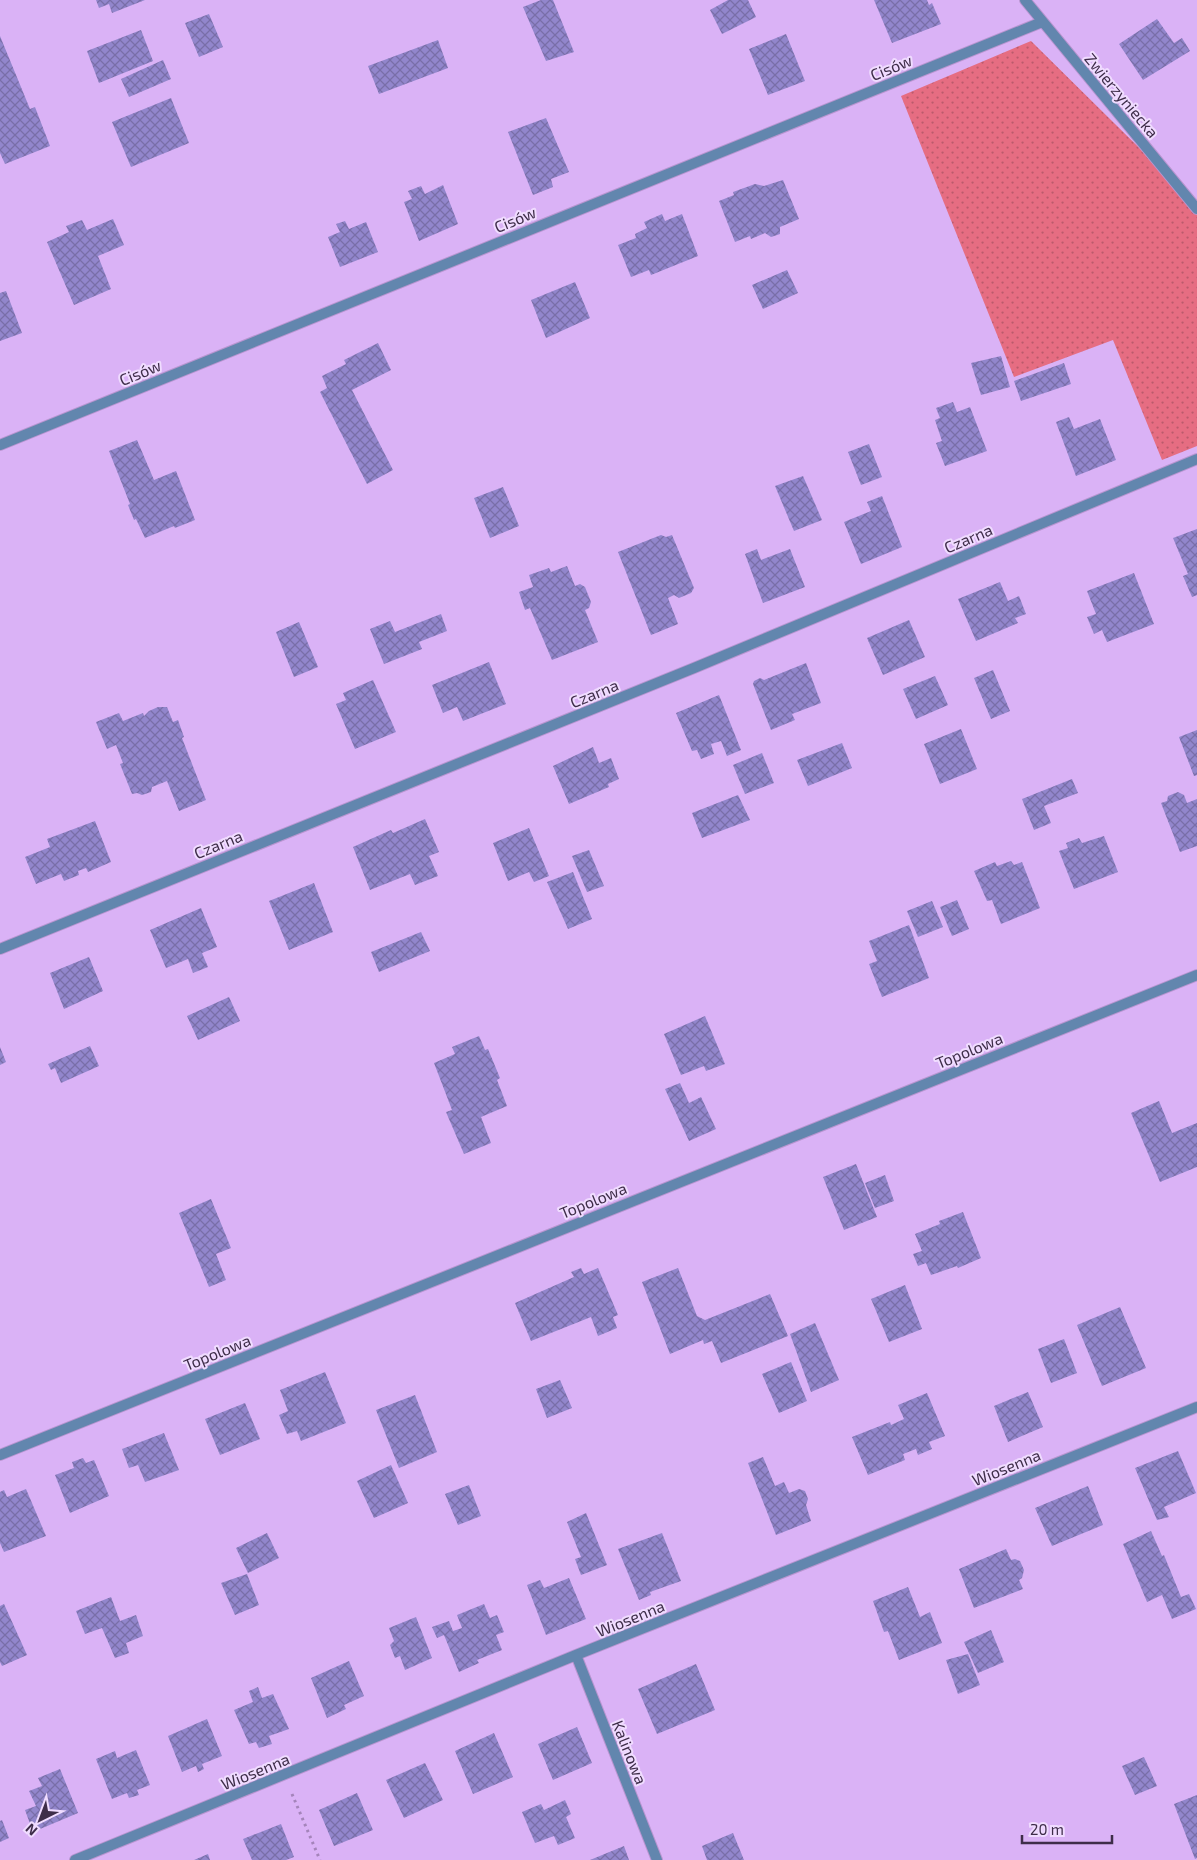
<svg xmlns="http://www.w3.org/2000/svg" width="1197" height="1860" viewBox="0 0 1197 1860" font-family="'Exo 2',sans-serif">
<defs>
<pattern id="grass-dots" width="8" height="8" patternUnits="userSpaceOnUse" patternTransform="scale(1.25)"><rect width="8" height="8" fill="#e66d82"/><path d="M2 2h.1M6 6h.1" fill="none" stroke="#bc5a6c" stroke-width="1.8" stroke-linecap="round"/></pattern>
<pattern id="building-cross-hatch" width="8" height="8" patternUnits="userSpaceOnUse" patternTransform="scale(1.25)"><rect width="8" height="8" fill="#9286cc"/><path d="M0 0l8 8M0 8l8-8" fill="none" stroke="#796ea8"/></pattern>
</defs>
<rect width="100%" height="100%" fill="#dab2f6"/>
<path fill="url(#grass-dots)" d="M1031 41 1197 205V446L1162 460 1113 340 1014 377 901 96Z"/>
<path fill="url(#building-cross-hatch)" d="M96 0H145L112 13 109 4 99 8Z
M541 0H553L574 52 546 61 523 7Z
M728 0H748L756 17 722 34 710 10Z
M874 0H927L929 5 932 3 941 24 892 43Z
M209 14 223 47 199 57 185 23Z
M1157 19 1174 43 1182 38 1190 51 1143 80 1119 44Z
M141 30 153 61 99 83 87 51Z
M786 34 805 81 768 95 749 49Z
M0 36 30 109 35 107 50 146 5 164 0 153Z
M438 40 448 68 379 94 368 66Z
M163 60 171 79 129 97 121 79Z
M171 98 189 143 131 167 112 122Z
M546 118 569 172 551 179 553 187 533 195 508 132Z
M783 180 799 219 780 227V234L771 237 765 233 751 239 750 236 735 242 719 201 734 195 733 192 755 184 764 186Z
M443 185 458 224 419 241 404 202 412 199 408 191 421 186 425 194Z
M662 214 665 221 682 214 698 256 651 275 649 270 631 277 618 245 636 238 635 234 647 228 644 222Z
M113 219 124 245 98 256 111 289 74 305 47 242 69 232 66 226 82 220 87 230Z
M345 221 349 229 366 222 378 252 340 267 328 237 340 232 336 224Z
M787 270 798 293 763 309 752 285Z
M575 282 590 318 546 338 531 300Z
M6 291 22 333 0 341V293Z
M378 343 391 370 352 390 393 470 367 484 320 392 327 388 322 376 346 364 344 360Z
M1001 356 1010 387 981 395 971 363Z
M1064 363 1071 384 1021 401 1014 381Z
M953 402 957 412 970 407 987 451 945 466 936 443 942 441 935 420 940 418 936 408Z
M1069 417 1074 429 1100 419 1116 460 1076 476 1056 422Z
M137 440 154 480 176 471 195 520 175 528 174 526 145 538 136 519 134 520 128 505 130 504 109 451Z
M869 444 882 477 861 485 848 452Z
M803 476 822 520 794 531 775 486Z
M503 487 519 526 490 538 474 498Z
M882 496 902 547 861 564 844 522 871 511 867 502Z
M1197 529V595L1192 597 1183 576 1188 574 1173 538Z
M661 535 666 537 672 535 694 588 691 593 679 598 674 595 668 598 678 624 651 635 618 552Z
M757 549 761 560 790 549 805 587 763 603 745 554Z
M567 566 575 586 580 584 585 587 591 602 589 608 585 610 598 642 552 660 530 608 525 610 519 592 533 587 529 575 549 568 551 572Z
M1134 573 1154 624 1107 642 1102 630 1094 634 1087 617 1096 614 1087 591Z
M1000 582 1008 601 1019 596 1026 614 1015 618 1018 623 976 641 958 599Z
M441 614 447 631 419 642 422 649 384 664 370 629 390 621 395 632Z
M909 620 925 657 883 675 867 638Z
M299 622 318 667 294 677 276 632Z
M489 662 506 704 463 721 457 707 443 713 432 685Z
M806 663 821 703 792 714 795 720 771 730 753 684 754 681 760 678 764 680Z
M993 670 1010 711 991 719 974 678Z
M935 676 948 705 916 719 903 689Z
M373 680 396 732 355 749 336 704 346 700 343 693Z
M719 695 741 750 727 756 721 741 711 744 714 754 701 759 697 750 692 751 676 713Z
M158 707H167L173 722 178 720 184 737 182 738 206 800 179 811 167 781 152 787 151 792 142 795 137 793 132 794 120 764 123 763 116 745 107 749 96 722 119 713 123 721 143 713 144 716 149 711Z
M961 729 977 769 940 784 924 744Z
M1197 730V775L1194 776 1179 737Z
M842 743 852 768 808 786 797 760Z
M593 747 599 763 611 758 619 779 608 784 609 787 569 804 553 766Z
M762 753 774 783 745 794 733 765Z
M1072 779 1078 793 1044 806 1051 823 1034 830 1022 799Z
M1178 792 1184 795 1187 803 1197 799V846L1180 852 1161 803 1167 801 1168 796Z
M738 795 750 820 702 838 692 813Z
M425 819 439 852 429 856 438 876 415 885 410 874 370 890 353 847 391 830 393 833Z
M95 821 111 862 88 872 86 868 78 871 79 875 64 881 61 874 36 884 25 857 50 847 47 839Z
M529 828 549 876 534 882 529 872 508 881 493 843Z
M1104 836 1118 872 1074 889 1059 851 1068 848 1066 843 1079 838 1082 843Z
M589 850 604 886 587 892 572 856Z
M1011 861 1014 865 1022 862 1040 908 1001 924 992 900 987 901 974 871 995 862 997 866Z
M573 872 592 919 568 929 547 882Z
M314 883 333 932 289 950 269 901Z
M957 900 969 929 952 936 940 907Z
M932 901 943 927 918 937 907 911Z
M201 908 217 947 202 953 208 967 193 973 188 959 166 968 150 930Z
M909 925 929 978 882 997 869 964 877 961 869 941Z
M421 932 430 951 379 972 371 952Z
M89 957 103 991 64 1009 50 973Z
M229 997 240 1021 198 1040 187 1016Z
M705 1016 725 1064 706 1071 704 1066 681 1075 664 1034Z
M479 1036 485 1050 488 1049 500 1078 497 1080 507 1106 481 1117 491 1143 464 1154 446 1112 452 1110 434 1063 455 1054 452 1047Z
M90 1046 99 1066 61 1083 55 1068 51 1070 48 1064Z
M0 1047 6 1062 0 1065Z
M680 1083 689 1103 701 1097 716 1129 689 1141 665 1089Z
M1159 1101 1172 1133 1197 1123V1167L1160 1182 1131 1113Z
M856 1164 877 1217 844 1230 823 1177Z
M885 1175 894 1201 875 1208 865 1183Z
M211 1199 231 1248 216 1254 226 1280 209 1287 179 1213Z
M963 1212 981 1258 958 1268 957 1266 931 1275 926 1263 918 1266 913 1254 922 1251 915 1234 940 1224 939 1221Z
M581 1268 584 1274 598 1268 618 1315 613 1317 617 1328 598 1336 591 1317 531 1341 515 1303 574 1277 571 1272Z
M678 1268 697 1316 705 1320 770 1294 788 1336 721 1363 712 1341 704 1344 703 1340 670 1354 642 1282Z
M905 1285 922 1329 889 1342 871 1299Z
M1120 1307 1146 1368 1102 1386 1077 1325Z
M815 1323 839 1380 811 1392 790 1334Z
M1064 1339 1077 1373 1051 1383 1038 1349Z
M791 1362 807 1401 779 1413 762 1374Z
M325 1372 346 1423 301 1441 297 1431 287 1434 279 1415 288 1411 280 1390Z
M560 1380 572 1408 547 1418 536 1389Z
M1028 1392 1043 1427 1008 1442 994 1406Z
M927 1393 945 1436 929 1442 932 1449 918 1455 916 1449 903 1454 905 1460 868 1475 852 1437 890 1422 891 1425 904 1419 898 1405Z
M415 1395 437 1452 399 1468 376 1410Z
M245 1403 260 1439 220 1455 205 1419Z
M164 1433 179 1470 145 1482 138 1465 129 1468 122 1449Z
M1178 1451 1196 1493 1164 1507 1169 1517 1157 1520 1135 1468Z
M763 1457 775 1486 784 1482 789 1493 799 1489 805 1491 808 1499 806 1505 811 1521 776 1535 748 1463Z
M83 1458 86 1463 94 1460 109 1496 70 1513 55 1475 74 1468 72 1462Z
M391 1465 408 1503 374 1518 357 1481Z
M469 1485 481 1516 458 1525 445 1494Z
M1088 1486 1103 1525 1052 1546 1035 1508Z
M26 1489 46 1536 4 1552 0 1543V1492L4 1490 7 1497Z
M586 1513 607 1565 581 1575 575 1559 581 1557 567 1522Z
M1151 1531 1162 1556 1164 1555 1181 1597 1189 1594 1196 1609 1172 1619 1162 1595 1147 1602 1123 1544Z
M267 1533 279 1558 248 1573 236 1548Z
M662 1533 681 1581 650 1592 651 1595 639 1600 618 1549Z
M1006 1549 1011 1560 1015 1559 1020 1561 1024 1570 1022 1578 1019 1580 1023 1589 974 1608 959 1569Z
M247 1574 259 1605 235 1615 221 1583Z
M569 1578 586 1619 546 1635 527 1585 540 1580 544 1588Z
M908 1587 920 1617 930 1612 942 1643 899 1660 888 1631 884 1632 873 1601Z
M111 1597 120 1621 136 1615 143 1636 126 1643 129 1653 115 1658 102 1628 85 1634 76 1611Z
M4 1604 27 1655 2 1666 0 1662V1606Z
M484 1604 490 1618 497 1615 504 1632 496 1635 502 1650 477 1660 479 1663 459 1672 444 1635 437 1638 432 1627 449 1621 453 1631 462 1628 457 1615Z
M416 1617 432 1658 405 1670 400 1656 395 1658 390 1645 394 1641 389 1628Z
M991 1630 1004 1662 978 1673 964 1642Z
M968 1654 980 1685 958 1694 946 1660Z
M349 1661 364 1696 344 1705 346 1709 327 1718 311 1678Z
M696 1664 715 1710 657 1734 638 1689Z
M258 1687 262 1698 273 1694 289 1729 269 1736 272 1744 259 1748 256 1742 249 1744 234 1710 253 1702 249 1691Z
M207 1719 222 1756 202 1764 204 1769 198 1772 196 1766 182 1772 168 1736Z
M577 1727 592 1763 553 1780 538 1744Z
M494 1733 513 1777 473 1794 455 1751Z
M136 1750 150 1785 137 1790 139 1795 129 1798 127 1793 112 1799 96 1759 115 1751 117 1758Z
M1144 1757 1157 1786 1135 1795 1122 1766Z
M425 1763 443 1800 404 1818 386 1780Z
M60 1769 78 1813 33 1832 25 1810 36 1806 29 1791 42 1786 38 1778Z
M357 1793 373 1830 334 1846 319 1810Z
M1197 1795V1858L1195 1859 1174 1804Z
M565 1800 571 1814 566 1817 575 1838 558 1845 554 1836 535 1843 522 1812 541 1804 544 1810Z
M2 1820 9 1838 0 1842V1821Z
M281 1824 294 1857 286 1860H252L243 1839Z
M733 1833 744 1860H707L702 1846Z
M624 1846 629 1860H590Z
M208 1854 210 1860H194Z"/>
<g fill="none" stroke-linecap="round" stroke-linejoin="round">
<defs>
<path id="street" d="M1025 0 1197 209
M0 445 1042 22
M0 949 694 668 1197 459
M0 1455 1197 975
M576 1655 657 1860
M75 1860 576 1655 1197 1407"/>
</defs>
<use href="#street" stroke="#b895d0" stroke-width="12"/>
<path stroke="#a484ba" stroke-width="3" stroke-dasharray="2.5 4" stroke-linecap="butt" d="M292 1794 320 1860"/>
<use href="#street" stroke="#6286ae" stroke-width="10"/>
</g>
<g text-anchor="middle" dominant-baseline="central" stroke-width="4" stroke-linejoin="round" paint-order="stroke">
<g font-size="16" fill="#3e2d49" stroke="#f0dcff">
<text transform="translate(891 67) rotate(-22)">Cisów</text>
<text transform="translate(1122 95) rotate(50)">Zwierzyniecka</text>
<text transform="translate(515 219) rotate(-22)">Cisów</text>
<text transform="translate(140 372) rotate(-22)">Cisów</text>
<text transform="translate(968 538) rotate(-23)">Czarna</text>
<text transform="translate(594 693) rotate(-22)">Czarna</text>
<text transform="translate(218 844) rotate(-22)">Czarna</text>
<text transform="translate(969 1050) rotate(-22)">Topolowa</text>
<text transform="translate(593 1200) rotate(-22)">Topolowa</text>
<text transform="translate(217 1352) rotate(-22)">Topolowa</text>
<text transform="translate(1006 1467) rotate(-22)">Wiosenna</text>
<text transform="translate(630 1618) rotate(-22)">Wiosenna</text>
<text transform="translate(630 1752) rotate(68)">Kalinowa</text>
<text transform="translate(255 1771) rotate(-22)">Wiosenna</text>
</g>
</g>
<g transform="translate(40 1820) rotate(222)" stroke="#f0dcff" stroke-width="4" paint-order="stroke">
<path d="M0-4L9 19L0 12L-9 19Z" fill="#3e2d49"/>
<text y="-8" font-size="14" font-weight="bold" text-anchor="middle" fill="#3e2d49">N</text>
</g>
<path d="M1022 1835v8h90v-8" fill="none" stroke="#3e2d49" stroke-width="2.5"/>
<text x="1030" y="1835" font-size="15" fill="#3e2d49" stroke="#f0dcff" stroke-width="4" paint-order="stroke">20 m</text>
</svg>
